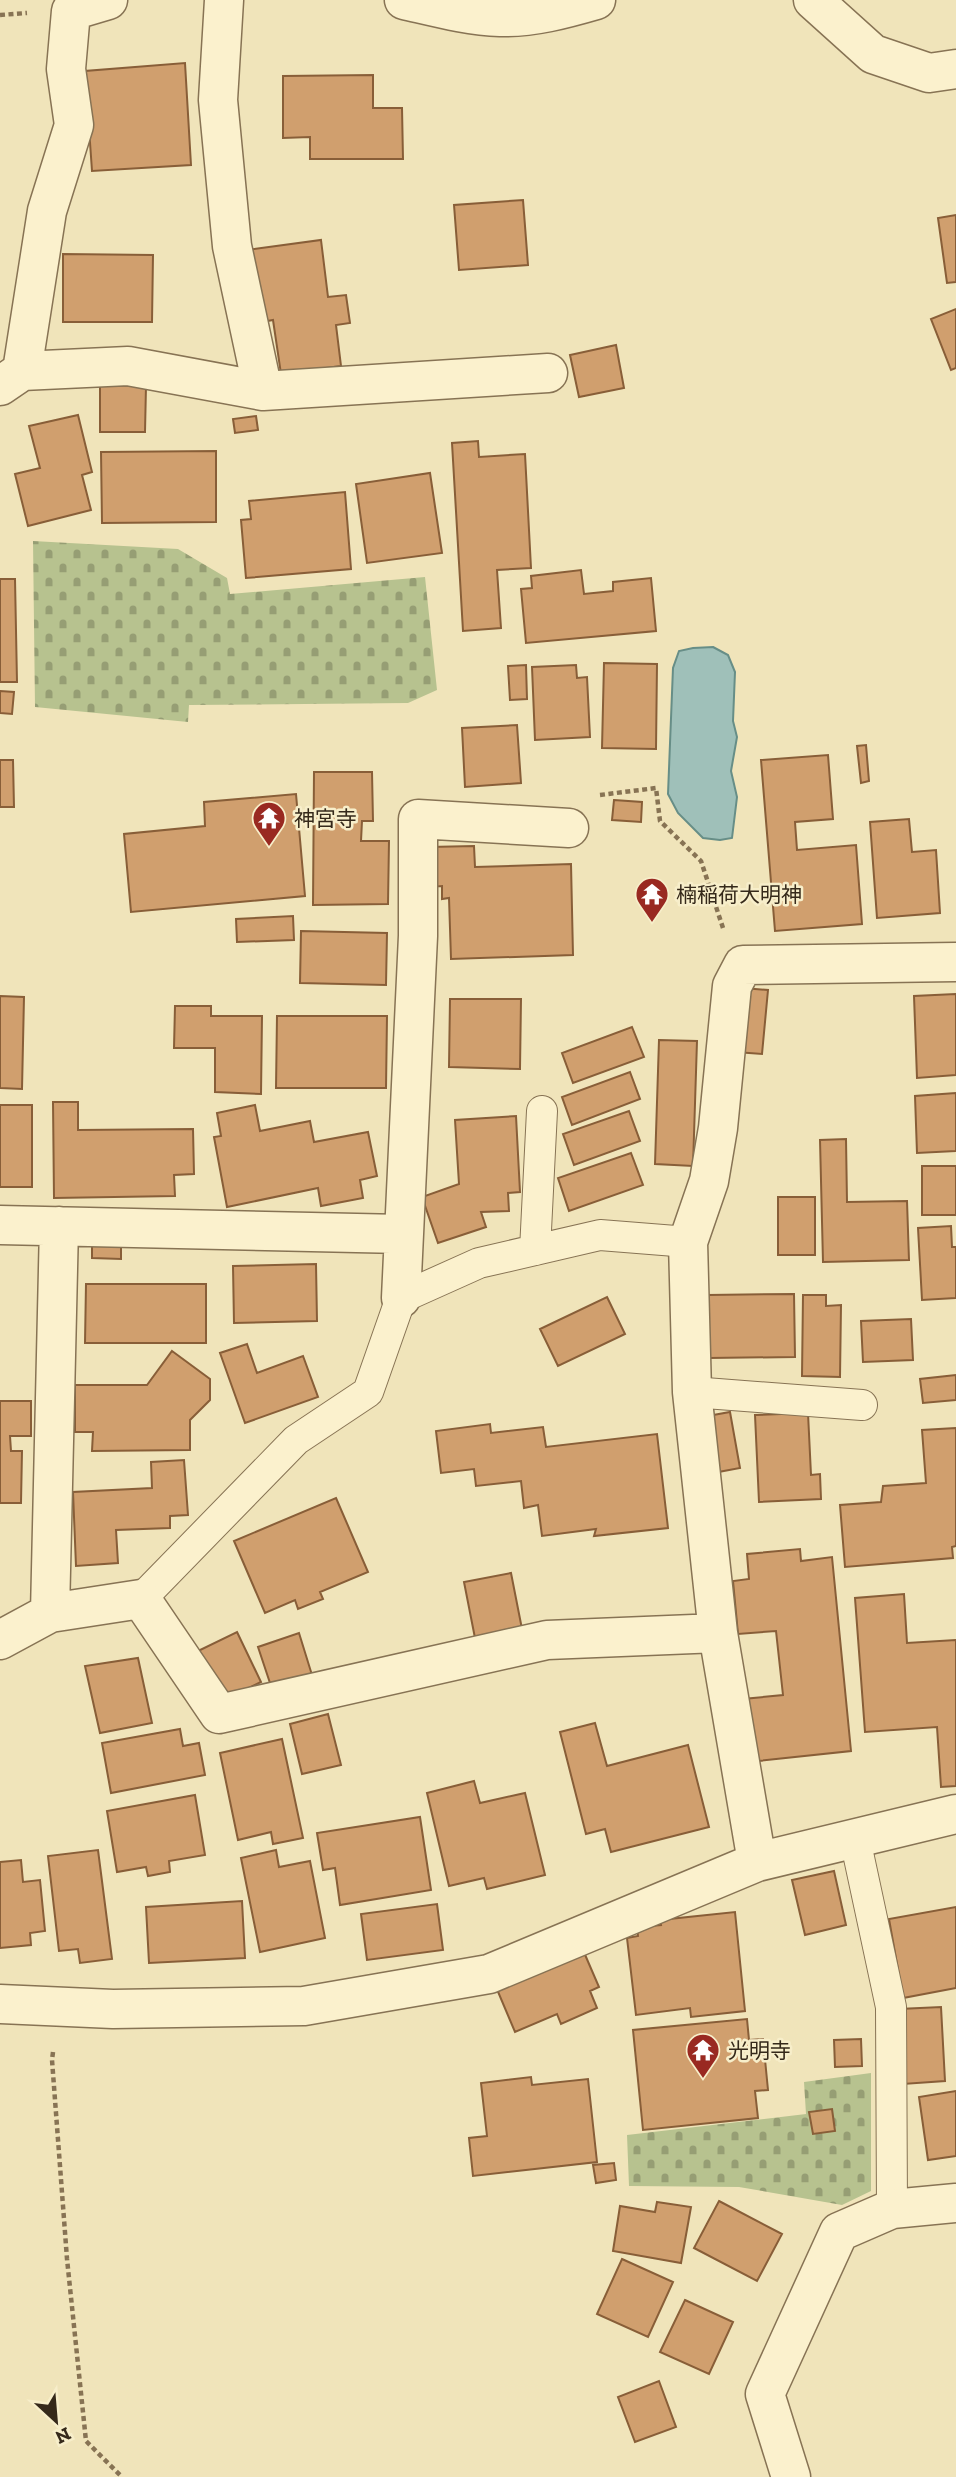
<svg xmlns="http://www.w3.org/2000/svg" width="956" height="2477" viewBox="0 0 956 2477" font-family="'Zilla Slab','Noto Sans JP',serif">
<defs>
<pattern id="cemetery-stones" width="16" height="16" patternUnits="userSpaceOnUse" patternTransform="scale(1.75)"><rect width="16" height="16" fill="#b7c28f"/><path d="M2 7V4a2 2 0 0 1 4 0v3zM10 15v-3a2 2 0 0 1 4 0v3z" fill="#969e74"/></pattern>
</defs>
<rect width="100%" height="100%" fill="#f0e4ba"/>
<path fill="url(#cemetery-stones)" d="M33 541 178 549 227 578 230 594 425 577 437 690 408 703 189 705 188 722 35 707Z
M871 2073V2191L842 2205 739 2187 629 2186 627 2135 806 2114 804 2082Z"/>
<path fill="#9fc0b9" stroke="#678e87" stroke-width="2" d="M713 647 728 655 735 672 733 721 737 737 731 771 737 797 732 838 720 840 703 838 678 813 668 794 673 668 679 651 693 648Z"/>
<path fill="#d09f6e" stroke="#885e38" stroke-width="2" d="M185 63 191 165 92 171 85 71Z
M373 75V108H402L403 159H310V137L283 138V76Z
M523 200 528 265 459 270 454 205Z
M956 215V282L947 283 938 218Z
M321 240 328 297 346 295 350 323 336 325 341 366 281 374 273 320 257 323 247 250Z
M63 254 153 255 152 322H63Z
M956 309V368L951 370 931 319Z
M616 345 624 388 579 397 570 355Z
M100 385 146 386 145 432H100Z
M78 415 92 472 82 475 91 510 28 526 15 474 40 468 29 426Z
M256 416 258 430 235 433 233 419Z
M478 441 479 457 525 454 531 568 497 570 501 628 463 631 452 443Z
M216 451V522L102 523 101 452Z
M430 473 442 553 367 563 356 484Z
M345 492 351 569 246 578 241 520 251 519 249 501Z
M581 570 584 594 613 591V582L651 578 656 631 526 643 521 589 532 588 531 576Z
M0 579H15L17 682H0Z
M604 663 657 664 656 749 602 748Z
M526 665 527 699 510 700 508 666Z
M576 665 577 678 587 677 590 737 535 740 532 667Z
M0 691 14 692 12 714 0 713Z
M517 725 521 783 465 787 462 728Z
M866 745 869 781 861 783 857 746Z
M828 755 833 819 795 822 797 850 856 845 862 924 775 931 761 760Z
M0 760H13L14 807H0Z
M314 772H372L373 821H362L361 841H389L388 904 313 905Z
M296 794 305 896 131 912 124 834 205 826 204 802Z
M614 800 642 802 641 822 612 820Z
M909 819 912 852 936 850 940 913 877 918 870 822Z
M474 846 475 867 571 864 573 955 451 959 449 898 442 899V886L430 887 429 847Z
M293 916 294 940 237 942 236 919Z
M301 931 387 933 386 985 300 983Z
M743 988 768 990 762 1054 736 1052Z
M956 994V1075L917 1078 914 996Z
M0 996 24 997 22 1089 0 1088Z
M450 999H521L520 1069 449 1067Z
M175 1006H211V1016H262L261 1094 215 1092V1048H174Z
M277 1016H387L386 1088H276Z
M632 1027 644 1057 573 1083 562 1053Z
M659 1040 697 1041 693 1166 655 1164Z
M630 1072 640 1099 572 1125 562 1097Z
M956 1093V1151L917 1153 915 1096Z
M53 1102H78V1130L193 1129 194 1174 174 1175 175 1196 54 1198Z
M0 1105H32V1187H0Z
M255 1105 260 1131 310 1121 314 1142 368 1132 377 1176 360 1180 363 1198 321 1206 318 1188 227 1207 214 1137 221 1136 217 1113Z
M629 1111 640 1141 574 1165 563 1134Z
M516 1116 520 1192 508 1193 509 1211 481 1212 486 1227 438 1243 422 1197 459 1184 455 1120Z
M846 1139 847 1202 907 1201 909 1260 823 1262 820 1140Z
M631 1153 643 1185 569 1211 558 1178Z
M922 1166H956V1215H922Z
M778 1197H815V1255H778Z
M951 1226 952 1247H956V1298L922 1300 918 1228Z
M92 1244 121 1245V1259L92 1258Z
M316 1264 317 1321 234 1323 233 1266Z
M86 1284H206V1343H85Z
M794 1294 795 1357 709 1358 708 1295Z
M803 1295H826V1306L841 1305 840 1377 802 1376Z
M607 1297 625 1334 558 1366 540 1329Z
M911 1319 913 1360 863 1362 861 1321Z
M247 1344 257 1373 303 1356 318 1397 245 1423 220 1353Z
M172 1351 210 1379V1400L190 1420V1450L92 1451 93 1432H75V1385H147Z
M956 1375V1400L923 1403 920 1379Z
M0 1401H31V1436H10L11 1451H22L21 1503H0Z
M730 1412 740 1468 713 1473 702 1417Z
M808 1413 811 1475 820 1474 821 1499 759 1502 755 1415Z
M490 1424 491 1433 543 1427 546 1447 657 1434 668 1528 594 1536 596 1529 542 1536 538 1505 524 1508 521 1481 476 1486 474 1469 441 1473 436 1431Z
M956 1428V1546L952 1547 953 1558 845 1567 840 1505 881 1502 883 1486 926 1483 922 1430Z
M184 1460 188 1515 170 1516V1528L116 1530 118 1563 76 1566 73 1492 152 1488 151 1462Z
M336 1498 368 1572 320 1592 323 1599 298 1609 295 1600 265 1613 234 1541Z
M800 1549 801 1561 832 1557 851 1751 749 1762 743 1699 783 1695 776 1631 738 1634 733 1581 749 1579 747 1554Z
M511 1573 522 1629 475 1638 464 1582Z
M904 1594 907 1643 956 1640V1786L941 1787 937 1727 865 1732 855 1598Z
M237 1632 261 1682 222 1701 198 1651Z
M299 1633 312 1675 272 1689 258 1647Z
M138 1658 152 1723 100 1733 85 1666Z
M328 1714 341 1765 302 1774 290 1724Z
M595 1723 607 1766 688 1745 709 1827 611 1852 605 1829 586 1834 560 1732Z
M180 1729 183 1746 199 1743 205 1775 111 1793 102 1743Z
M282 1739 303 1838 273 1844 271 1832 238 1840 220 1753Z
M474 1781 480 1803 525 1793 545 1875 487 1889 484 1878 449 1886 427 1793Z
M195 1795 205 1855 169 1861 170 1872 148 1876 146 1867 117 1872 107 1811Z
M420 1817 431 1890 340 1905 335 1868 323 1870 317 1833Z
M98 1850 112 1959 80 1963 78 1949 59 1951 48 1856Z
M276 1850 279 1867 310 1861 325 1938 260 1952 241 1858Z
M21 1860 23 1882 40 1880 45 1931 30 1933 31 1945 0 1948V1862Z
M834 1871 846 1925 805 1935 792 1880Z
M242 1901 245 1958 149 1963 146 1907Z
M437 1904 443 1950 367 1960 361 1914Z
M956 1907V1988L903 1998 889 1919Z
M735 1912 745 2011 691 2017 690 2008 636 2015 627 1938 638 1936 637 1927 661 1925 660 1920Z
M583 1950 599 1987 590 1991 597 2008 561 2024 557 2014 515 2032 496 1987Z
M941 2007 945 2081 903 2084 899 2009Z
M747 2019 749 2040 763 2039 768 2090 755 2091 758 2118 643 2130 633 2030Z
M861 2039 862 2066 835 2067 834 2040Z
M531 2077 532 2085 588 2079 597 2162 473 2176 469 2138 487 2136 481 2083Z
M956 2091V2156L928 2160 919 2097Z
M832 2109 835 2131 813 2134 809 2112Z
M614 2163 616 2180 596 2183 593 2165Z
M719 2201 782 2234 757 2281 694 2248Z
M657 2202 691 2207 681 2263 613 2251 620 2206 655 2212Z
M622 2259 673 2282 648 2337 597 2314Z
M685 2300 733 2322 709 2374 660 2352Z
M659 2381 676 2427 635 2442 618 2397Z"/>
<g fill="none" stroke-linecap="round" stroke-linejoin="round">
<defs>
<path id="service" d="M535 1250 542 1111
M692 1392 862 1405
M141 1599 296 1440 368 1392 401 1298 479 1263 600 1235 688 1242
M855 1839 891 2007 892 2209"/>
<path id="minor" d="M224 0 218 100 232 246 263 391
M404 0C435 7 468 16 500 17 532 18 565 9 596 0
M813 0 873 54 929 73 956 69
M22 371 47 211 74 125 66 69 71 11 108 0
M0 386 22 371 128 366 263 391 548 373
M0 1225 402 1234
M401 1298 418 936V819L569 828
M50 1613 59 1226
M0 1640 50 1613 141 1599 219 1714 547 1640 718 1633
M757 1862 718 1633 692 1392 688 1242 709 1181 718 1128 732 986 743 965 956 962
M0 2004 113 2009 304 2006 489 1974 757 1862 956 1814
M791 2477 765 2394 839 2232 892 2209 956 2203"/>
</defs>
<use href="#service" stroke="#877354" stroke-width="32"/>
<use href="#minor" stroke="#877354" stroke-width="41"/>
<path stroke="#877354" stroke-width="4.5" stroke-dasharray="5 3.5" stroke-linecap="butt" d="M0 15 27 13
M600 795 656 788 660 821 701 861 723 928
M53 2052 52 2060 67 2259 86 2441 122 2477"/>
<use href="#service" stroke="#fbf1cd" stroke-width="30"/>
<use href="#minor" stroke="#fbf1cd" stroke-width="38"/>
</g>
<defs>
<symbol id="temple-pin" viewBox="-11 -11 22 30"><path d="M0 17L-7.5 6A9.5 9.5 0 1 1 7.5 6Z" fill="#992921" stroke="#f7eeca"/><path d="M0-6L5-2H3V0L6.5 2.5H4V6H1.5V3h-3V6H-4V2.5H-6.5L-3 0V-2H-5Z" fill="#fff"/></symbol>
</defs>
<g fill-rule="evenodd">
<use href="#temple-pin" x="250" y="799" width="38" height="52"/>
<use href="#temple-pin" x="633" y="875" width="38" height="52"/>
<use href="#temple-pin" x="684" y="2031" width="38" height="52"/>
</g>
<g text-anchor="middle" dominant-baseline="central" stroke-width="5" stroke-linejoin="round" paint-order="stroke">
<g font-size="21" fill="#35291a" stroke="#f7eeca" text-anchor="start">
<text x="294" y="818">神宮寺</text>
<text x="676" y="894">楠稲荷大明神</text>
<text x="728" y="2050">光明寺</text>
</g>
</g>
<g transform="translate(56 2421) rotate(154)" stroke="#f7eeca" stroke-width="5" paint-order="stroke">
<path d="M0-5L12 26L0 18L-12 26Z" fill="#35291a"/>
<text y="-10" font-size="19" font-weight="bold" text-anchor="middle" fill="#35291a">N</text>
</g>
</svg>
